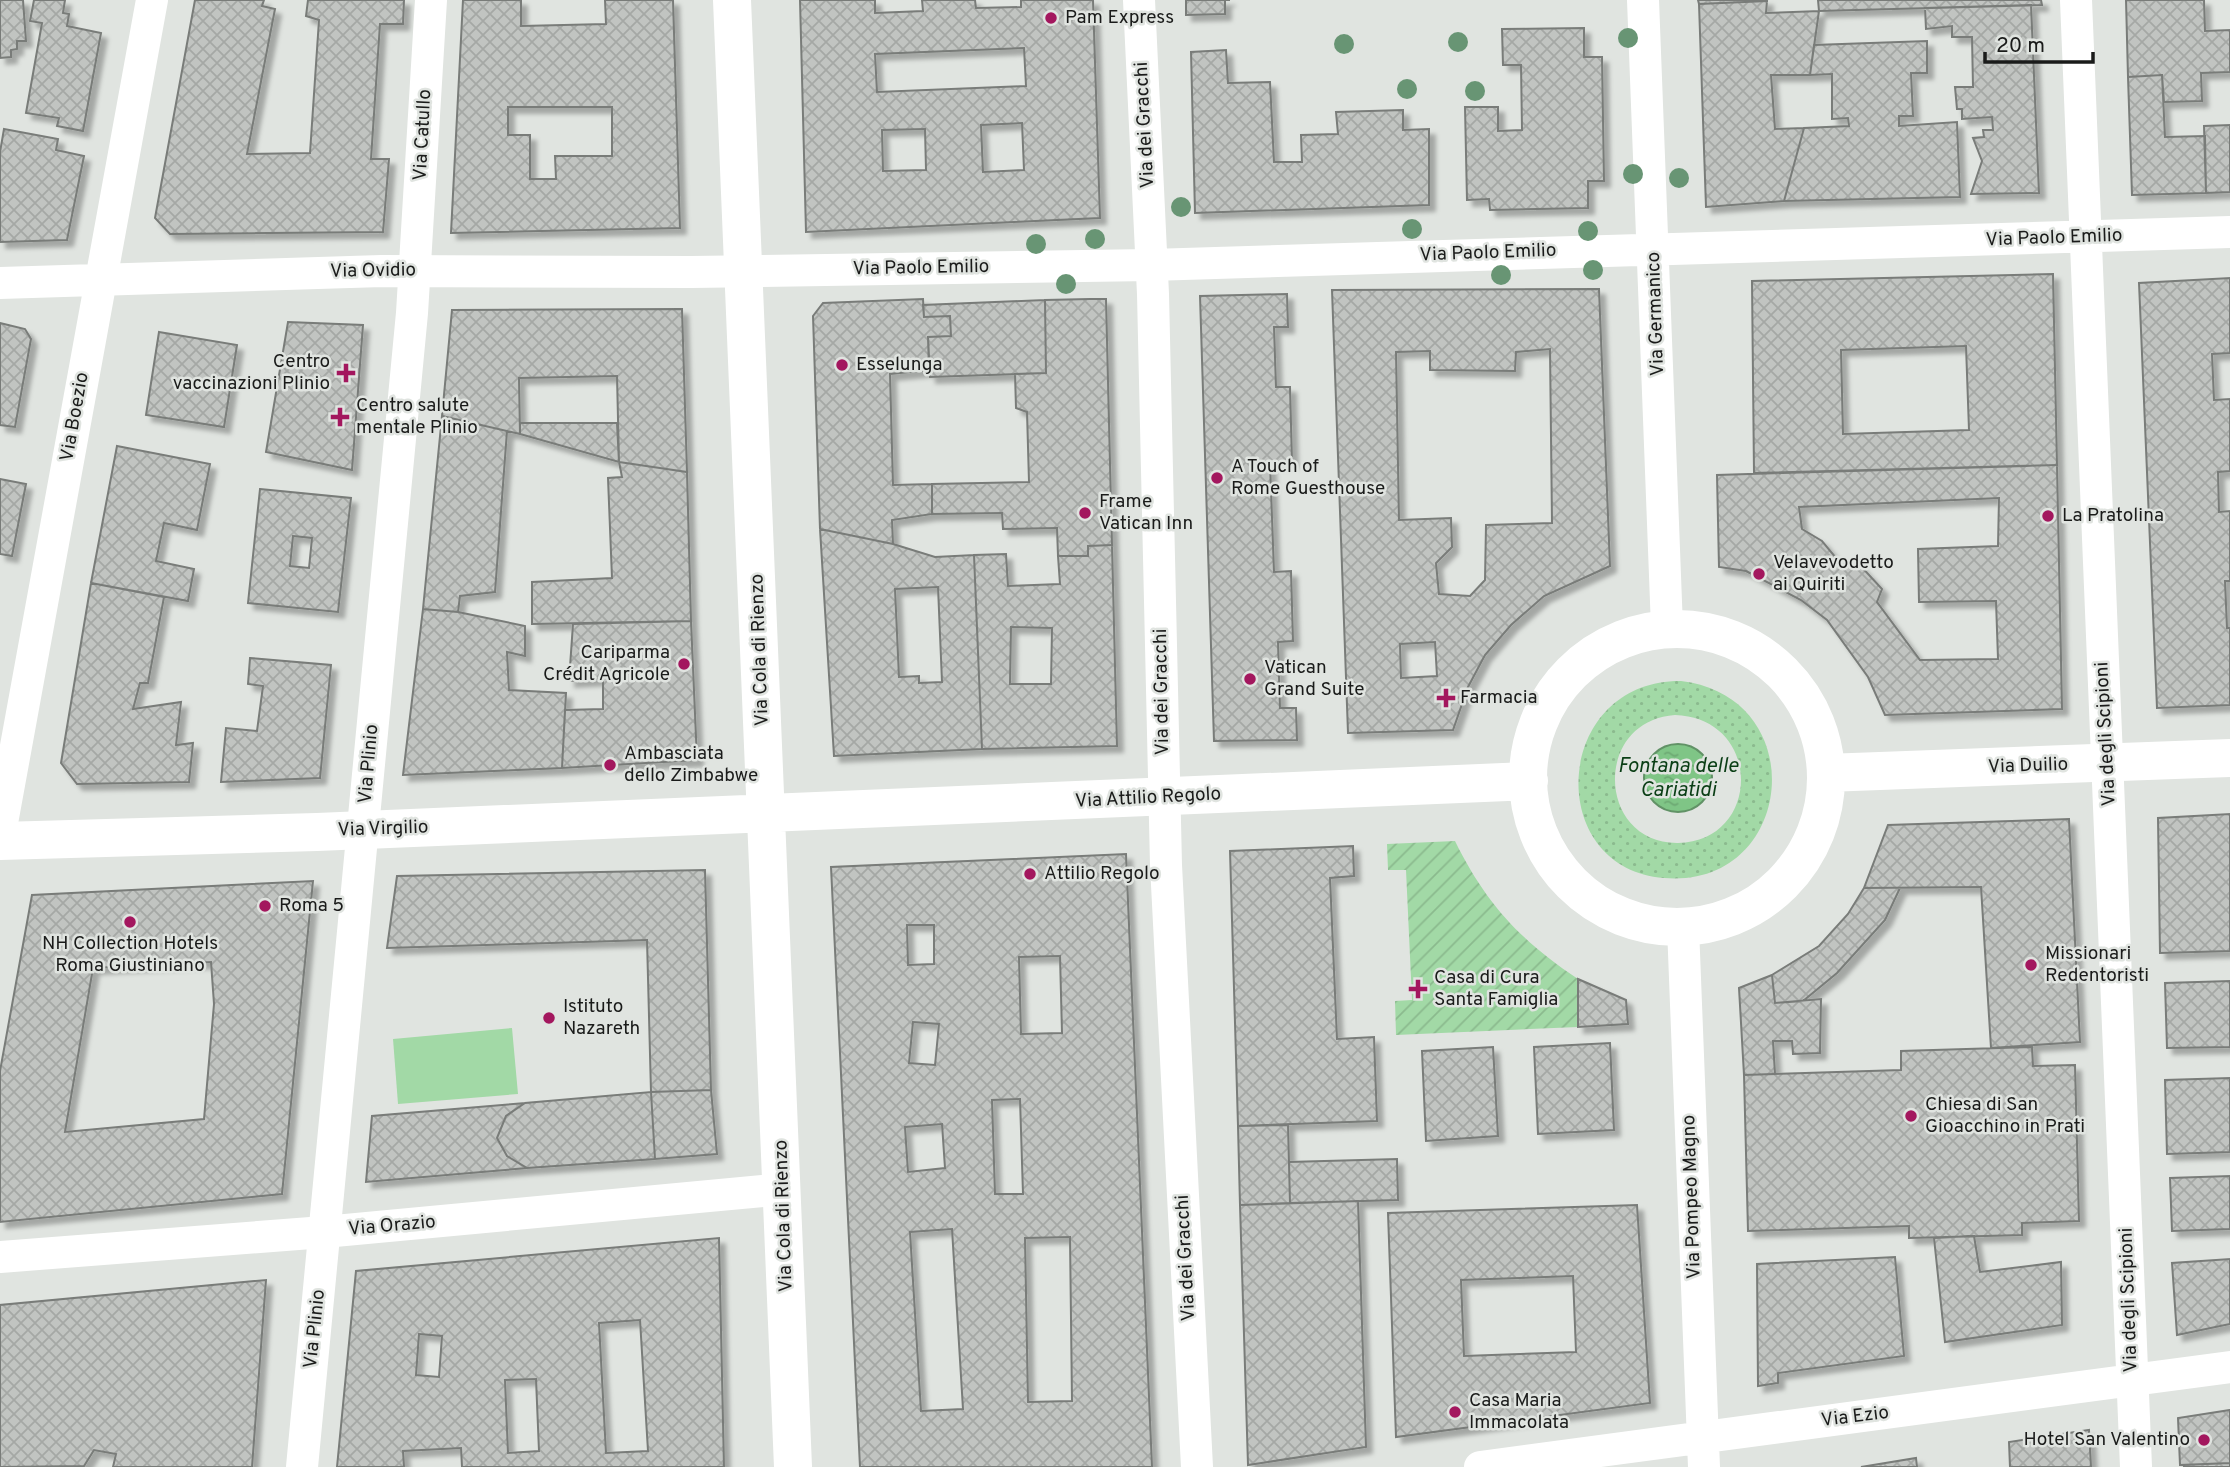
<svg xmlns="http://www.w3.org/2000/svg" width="2230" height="1467" viewBox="0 0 2230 1467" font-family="Overpass,sans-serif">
<defs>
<pattern id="park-dots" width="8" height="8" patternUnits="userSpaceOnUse" patternTransform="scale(1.75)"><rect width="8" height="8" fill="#a2d9a6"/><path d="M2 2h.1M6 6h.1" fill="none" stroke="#8bba8e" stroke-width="1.8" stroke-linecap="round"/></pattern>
<pattern id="garden-furrows" width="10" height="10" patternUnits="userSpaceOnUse" patternTransform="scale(1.75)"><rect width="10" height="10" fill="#a2d9a6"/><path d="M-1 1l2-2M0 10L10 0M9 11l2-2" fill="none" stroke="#8bba8e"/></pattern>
<pattern id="water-ripples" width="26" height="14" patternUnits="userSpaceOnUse" patternTransform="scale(1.75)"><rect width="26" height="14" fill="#7fc586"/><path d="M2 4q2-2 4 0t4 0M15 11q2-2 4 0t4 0" fill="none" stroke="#6da973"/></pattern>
<pattern id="building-cross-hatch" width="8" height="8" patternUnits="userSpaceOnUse" patternTransform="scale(1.75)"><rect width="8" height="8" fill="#c1c4c1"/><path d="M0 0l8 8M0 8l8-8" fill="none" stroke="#a5a8a5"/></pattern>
<filter id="shadow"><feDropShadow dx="6" dy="6" stdDeviation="2" flood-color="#0004"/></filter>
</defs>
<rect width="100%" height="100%" fill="#e0e4e0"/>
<path fill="url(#park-dots)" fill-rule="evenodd" d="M1681 681C1814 697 1795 889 1664 878 1542 868 1553 680 1681 681ZM1675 715C1763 718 1762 841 1678 843 1597 844 1592 721 1675 715Z"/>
<path fill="url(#garden-furrows)" d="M1455 841C1486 904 1520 940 1578 979V1027L1396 1035 1395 1001 1412 1000 1406 870H1388L1387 844Z"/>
<path fill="#a2d9a6" d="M512 1028 518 1094 398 1104 393 1039Z"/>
<path fill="url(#water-ripples)" stroke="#619266" stroke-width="2" d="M1644 778a34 34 0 1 1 68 0a34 34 0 1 1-68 0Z"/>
<path fill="url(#building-cross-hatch)" stroke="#797c79" stroke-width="2" fill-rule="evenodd" filter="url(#shadow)" d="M0 0H23L26 41H17V49L11 50V57L0 58Z
M34 0H65L63 13 69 14 67 26 101 33 83 131 57 126 59 118 26 113 42 23 30 21Z
M195 0H264L262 6 275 9 247 154 310 153 319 20 306 16 308 0H404L403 24H380L371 159H389L383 232 170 234 155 218Z
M463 0H521V26L606 24 605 0H673L680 228 451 233ZM508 107H612V156H555L556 179H530V135H508Z
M800 0H875V13L923 11 922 0H975L976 8 1021 7V0H1093L1100 218 806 232ZM1024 48 1026 86 877 92 875 54ZM1022 123 1024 170 983 172 981 125ZM925 129 926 170 883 171 882 130Z
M1186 0H1230H1225V14L1186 15Z
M1698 0H1767V1L1699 4Z
M1818 0H2041L2042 5 1819 11Z
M2126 0H2204L2205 31 2230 30V72L2201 73 2202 101 2164 102 2162 75 2128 77Z
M1767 1 1766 13 1819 11 1810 75H1771L1775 129 1804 128 1784 201 1706 207 1699 4Z
M2031 5 2039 193 1971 194 1982 161 1973 138 1984 137 1983 130H1993L1992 117 1962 119V109H1957L1955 87H1973L1972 37H1952V26L1926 29 1925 8Z
M1584 28V57H1602L1604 181H1588V208L1490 210 1489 199 1467 200 1465 107H1498V131L1522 130 1521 65H1503L1502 29Z
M1927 41V73H1911L1913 116H1899V126L1957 122 1960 197 1784 201 1804 128 1849 126 1848 118 1832 119V74L1810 75 1814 45Z
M1226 50 1228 83 1270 82 1274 162H1302L1301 135 1338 134 1336 112 1403 110V130L1429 129V205L1195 213 1191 52Z
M2162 75 2165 137 2205 136 2206 193 2132 195 2128 77Z
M2230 125V192L2206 193 2204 126Z
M4 129 58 139 56 150 84 156 67 240 0 242V152Z
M2053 274 2057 465 1754 473 1752 281ZM1966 346 1969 430 1843 434 1841 350Z
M2230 278V353L2212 354 2214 400 2230 399V471L2218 472 2219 512 2230 511V581H2225L2227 628H2230V705L2157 708 2139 283Z
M1599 289 1610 566 1544 596 1511 625 1485 655 1468 687 1453 730 1348 733 1332 290ZM1550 349 1552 523 1486 525 1485 580 1470 596 1439 594 1436 563 1452 547 1451 518 1399 520 1396 352 1430 351V370L1515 371 1516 352ZM1435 642 1437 676 1401 678 1400 644Z
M1287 294 1288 327H1274L1276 387H1290L1292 462 1270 463 1274 572 1291 571 1293 641 1278 642 1280 708H1296L1297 740 1214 741 1200 296Z
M923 299 924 317 950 316 951 336 928 337 929 370 890 374 893 485 932 484V514L892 520 893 544 820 529 813 316 823 303Z
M1090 299H1106L1112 545 1088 546V556H1058L1057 528 1003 529 1002 513 932 514V484L1029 482 1027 412 1016 408 1015 374 1046 373 1045 300Z
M1045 300 1046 373 930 377 928 337 951 336 950 316 924 317 923 305Z
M682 309 687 472 619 462 617 376 519 378 520 434 442 416 452 310Z
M288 322 363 325 352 470 266 452Z
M0 323 25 329 31 339 15 427 0 425Z
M159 332 237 345 224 427 146 415Z
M442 416 507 431 495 592 460 596 458 612 423 609Z
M520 423H617L619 462 520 434Z
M117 446 210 464 197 530 164 523 156 561 194 569 188 601 91 583Z
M619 462 687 472 691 621 532 624V582L612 578 608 478 622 477Z
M2057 465 2062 709 1885 715 1868 677 1827 620 1801 600 1746 571 1719 567 1717 475ZM1999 498 1998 546 1918 549 1919 602 1996 601 1998 659 1920 660 1877 602 1882 589 1858 563 1841 564 1822 541 1802 529 1799 507Z
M0 479 26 484 12 556 0 554Z
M260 489 351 498 338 612 248 603ZM293 536 312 538 309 568 290 566Z
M820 529 893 544 935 557 974 555 982 749 834 756ZM938 587 942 682 919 683V676L899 677 895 589Z
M1112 545 1117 746 982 749 974 555 1006 554 1008 586 1060 584 1058 556H1088V546ZM1011 627 1052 628 1051 684H1010Z
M91 583 164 597 148 683H140L133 709 181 702 176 745 193 743 189 782 77 784 61 763Z
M423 609 458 612 525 626V656L507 652 509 690 566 693 562 768 403 775Z
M691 621 697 760 562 768 565 710 603 709V679L569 681 573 624Z
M250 658 331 665 320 778 221 782 226 728 257 731 263 686 248 684Z
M2230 814V951L2160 953 2158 818Z
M2069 819 2080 1042 1991 1048 1981 887 1864 888 1888 825Z
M1353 846 1354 876 1330 878 1337 1039 1374 1037 1377 1121 1238 1126 1230 851Z
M1126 854 1152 1467H860L831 867ZM907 925H934V964L908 965ZM1060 956 1062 1033 1021 1034 1019 957ZM913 1022 939 1024 935 1065 909 1063ZM1020 1099 1023 1194H995L992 1100ZM942 1124 945 1168 908 1172 905 1127ZM952 1229 963 1409 921 1411 910 1232ZM1070 1237 1072 1401 1028 1402 1025 1238Z
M705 870 711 1090 651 1092 647 940 387 948 397 876Z
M313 881 282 1194 0 1222V1071L32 895ZM211 962 214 1004 204 1119 65 1132 93 968Z
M1864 888H1900L1885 920 1837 973 1803 1001 1775 1003 1772 975 1819 946 1848 914Z
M1772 975 1775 1003 1821 999 1820 1053 1793 1054 1792 1041H1773L1775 1074 1744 1075 1739 988Z
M1578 979 1626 1000 1628 1024 1578 1027Z
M2230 981V1047L2167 1048 2165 983Z
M1610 1043 1614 1130 1538 1134 1534 1047Z
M1493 1047 1498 1136 1426 1141 1422 1051Z
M2032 1047 2033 1066 2075 1065 2079 1221 2022 1223V1235L1909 1238V1226L1748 1231 1744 1075 1901 1070V1051Z
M2230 1078V1152L2167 1154 2165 1080Z
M711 1090 717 1154 655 1159 651 1092Z
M651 1092 655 1159 527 1168 507 1156 497 1138 506 1116 525 1103Z
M525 1103 506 1116 497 1138 507 1156 527 1168 366 1182 372 1116Z
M1288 1125 1290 1203 1240 1205 1238 1126Z
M1397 1159 1398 1200 1290 1203 1289 1162Z
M2230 1176V1229L2172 1231 2170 1178Z
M1358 1201 1366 1447 1248 1465 1240 1205Z
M1637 1205 1650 1403 1396 1437 1388 1213ZM1573 1276 1576 1352 1464 1356 1461 1280Z
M1974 1236 1980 1272 2061 1262 2062 1325 1945 1342 1934 1238Z
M719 1238 724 1467H462L461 1448 403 1451 404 1467H337L356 1271ZM640 1320 648 1451 606 1453 599 1323ZM419 1334 442 1336 439 1377 416 1375ZM536 1379 539 1451 508 1453 505 1380Z
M1895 1257 1904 1356 1778 1373V1383L1758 1386 1757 1264Z
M2230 1259V1324L2177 1335 2172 1263Z
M266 1280 252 1467H113L116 1454 94 1450 84 1466 0 1467V1305Z
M2230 1410V1463L2180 1465 2178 1418Z
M2089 1430 2091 1467H2010L2009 1442Z
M1916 1458 1917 1467H1861Z
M2230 1463V1467H2184V1465Z"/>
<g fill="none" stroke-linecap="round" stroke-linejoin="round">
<path stroke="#fff" stroke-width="32" d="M1139 0 1153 294 1166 865 1197 1467
M1643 0 1667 628
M2076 0 2136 1467
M0 283 382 271 691 272 1151 265 2230 232
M0 834 152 0
M1683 927 1704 1467
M0 1257 324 1232 784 1189
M302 1467 412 313 431 0
M1480 1467 2230 1367"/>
<path stroke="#fff" stroke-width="38" d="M732 0 793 1467
M1528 778a149 149 0 1 1 298 0a149 149 0 1 1-298 0Z
M1826 773 2230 758
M0 841 317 832 1529 781"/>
</g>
<g fill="#689574">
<circle cx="1628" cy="38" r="10"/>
<circle cx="1458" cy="42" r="10"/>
<circle cx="1344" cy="44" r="10"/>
<circle cx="1407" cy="89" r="10"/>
<circle cx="1475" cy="91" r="10"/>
<circle cx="1633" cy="174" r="10"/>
<circle cx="1679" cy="178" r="10"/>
<circle cx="1181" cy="207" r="10"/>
<circle cx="1412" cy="229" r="10"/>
<circle cx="1588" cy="231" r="10"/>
<circle cx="1095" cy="239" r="10"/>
<circle cx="1036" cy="244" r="10"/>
<circle cx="1593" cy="270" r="10"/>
<circle cx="1501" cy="275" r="10"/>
<circle cx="1066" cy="284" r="10"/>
</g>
<g fill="#a3175e" stroke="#e0e4e0" stroke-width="2.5">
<circle cx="1051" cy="18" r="7"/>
<circle cx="842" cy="365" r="7"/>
<path d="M342.5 362.5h7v7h7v7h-7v7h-7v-7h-7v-7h7z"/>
<path d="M336.5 406.5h7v7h7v7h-7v7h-7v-7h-7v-7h7z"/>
<circle cx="1217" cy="478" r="7"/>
<circle cx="1085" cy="513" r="7"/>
<circle cx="2048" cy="516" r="7"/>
<circle cx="1759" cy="574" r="7"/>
<circle cx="684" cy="664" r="7"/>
<circle cx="1250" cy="679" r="7"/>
<path d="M1442.5 687.5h7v7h7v7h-7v7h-7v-7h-7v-7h7z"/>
<circle cx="610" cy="765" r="7"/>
<circle cx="1030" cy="874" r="7"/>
<circle cx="265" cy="906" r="7"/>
<circle cx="130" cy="922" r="7"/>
<circle cx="2031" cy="965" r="7"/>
<path d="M1414.5 978.5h7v7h7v7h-7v7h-7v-7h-7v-7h7z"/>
<circle cx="549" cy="1018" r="7"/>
<circle cx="1911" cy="1116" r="7"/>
<circle cx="1455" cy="1412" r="7"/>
<circle cx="2204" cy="1440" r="7"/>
</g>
<g text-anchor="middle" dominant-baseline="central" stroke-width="5" stroke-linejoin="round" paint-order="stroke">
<g font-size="19" fill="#1a1b1a" stroke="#e0e4e0" text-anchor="start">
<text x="1065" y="18">Pam Express</text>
<text x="330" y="362" text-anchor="end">Centro<tspan x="330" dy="22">vaccinazioni Plinio</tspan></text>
<text x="856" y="365">Esselunga</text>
<text x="356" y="406">Centro salute<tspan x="356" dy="22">mentale Plinio</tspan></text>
<text x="1231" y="467">A Touch of<tspan x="1231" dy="22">Rome Guesthouse</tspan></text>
<text x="1099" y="502">Frame<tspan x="1099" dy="22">Vatican Inn</tspan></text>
<text x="2062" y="516">La Pratolina</text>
<text x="1773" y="563">Velavevodetto<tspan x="1773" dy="22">ai Quiriti</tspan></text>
<text x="670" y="653" text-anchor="end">Cariparma<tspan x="670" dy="22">Crédit Agricole</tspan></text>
<text x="1264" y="668">Vatican<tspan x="1264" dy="22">Grand Suite</tspan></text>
<text x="1460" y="698">Farmacia</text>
<text x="624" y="754">Ambasciata<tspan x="624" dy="22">dello Zimbabwe</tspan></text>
<text x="1044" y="874">Attilio Regolo</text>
<text x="279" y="906">Roma 5</text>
<text x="130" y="944" text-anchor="middle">NH Collection Hotels<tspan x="130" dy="22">Roma Giustiniano</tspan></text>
<text x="2045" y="954">Missionari<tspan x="2045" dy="22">Redentoristi</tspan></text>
<text x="1434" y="978">Casa di Cura<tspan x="1434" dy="22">Santa Famiglia</tspan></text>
<text x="563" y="1007">Istituto<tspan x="563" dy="22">Nazareth</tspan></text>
<text x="1925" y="1105">Chiesa di San<tspan x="1925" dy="22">Gioacchino in Prati</tspan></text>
<text x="1469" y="1401">Casa Maria<tspan x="1469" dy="22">Immacolata</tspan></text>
<text x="2190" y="1440" text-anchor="end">Hotel San Valentino</text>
</g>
<g font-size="19" fill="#1a1b1a" stroke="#e0e4e0">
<text transform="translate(1145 125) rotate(-93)">Via dei Gracchi</text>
<text transform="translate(423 135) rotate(-87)">Via Catullo</text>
<text transform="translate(2054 238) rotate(-2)">Via Paolo Emilio</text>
<text transform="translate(1488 253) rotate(-2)">Via Paolo Emilio</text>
<text transform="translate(921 268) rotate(-1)">Via Paolo Emilio</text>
<text transform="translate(373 271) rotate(-1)">Via Ovidio</text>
<text transform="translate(1656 314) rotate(-92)">Via Germanico</text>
<text transform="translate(75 417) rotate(-80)">Via Boezio</text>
<text transform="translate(760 650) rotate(-92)">Via Cola di Rienzo</text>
<text transform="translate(1162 692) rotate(-91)">Via dei Gracchi</text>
<text transform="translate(2106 734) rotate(-93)">Via degli Scipioni</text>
<text transform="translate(369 764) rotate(-85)">Via Plinio</text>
<text transform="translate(2028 766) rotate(-2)">Via Duilio</text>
<text transform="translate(1148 798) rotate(-3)">Via Attilio Regolo</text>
<text transform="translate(383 829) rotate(-2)">Via Virgilio</text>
<text transform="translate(1692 1197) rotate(-92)">Via Pompeo Magno</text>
<text transform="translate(784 1216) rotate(-92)">Via Cola di Rienzo</text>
<text transform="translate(392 1226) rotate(-5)">Via Orazio</text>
<text transform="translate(1186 1258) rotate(-93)">Via dei Gracchi</text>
<text transform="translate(2129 1300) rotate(-92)">Via degli Scipioni</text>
<text transform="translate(315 1329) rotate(-84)">Via Plinio</text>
<text transform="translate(1855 1417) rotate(-7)">Via Ezio</text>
</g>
<g font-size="21" font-style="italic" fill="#0a3e15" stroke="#e0e4e0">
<text x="1678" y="766">Fontana delle<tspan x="1678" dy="24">Cariatidi</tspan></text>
</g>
</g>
<path d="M1985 52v10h108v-10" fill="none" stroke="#1a1b1a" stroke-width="3.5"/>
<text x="1996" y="52" font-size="21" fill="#1a1b1a" stroke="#e0e4e0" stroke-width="5" paint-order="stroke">20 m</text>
</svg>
